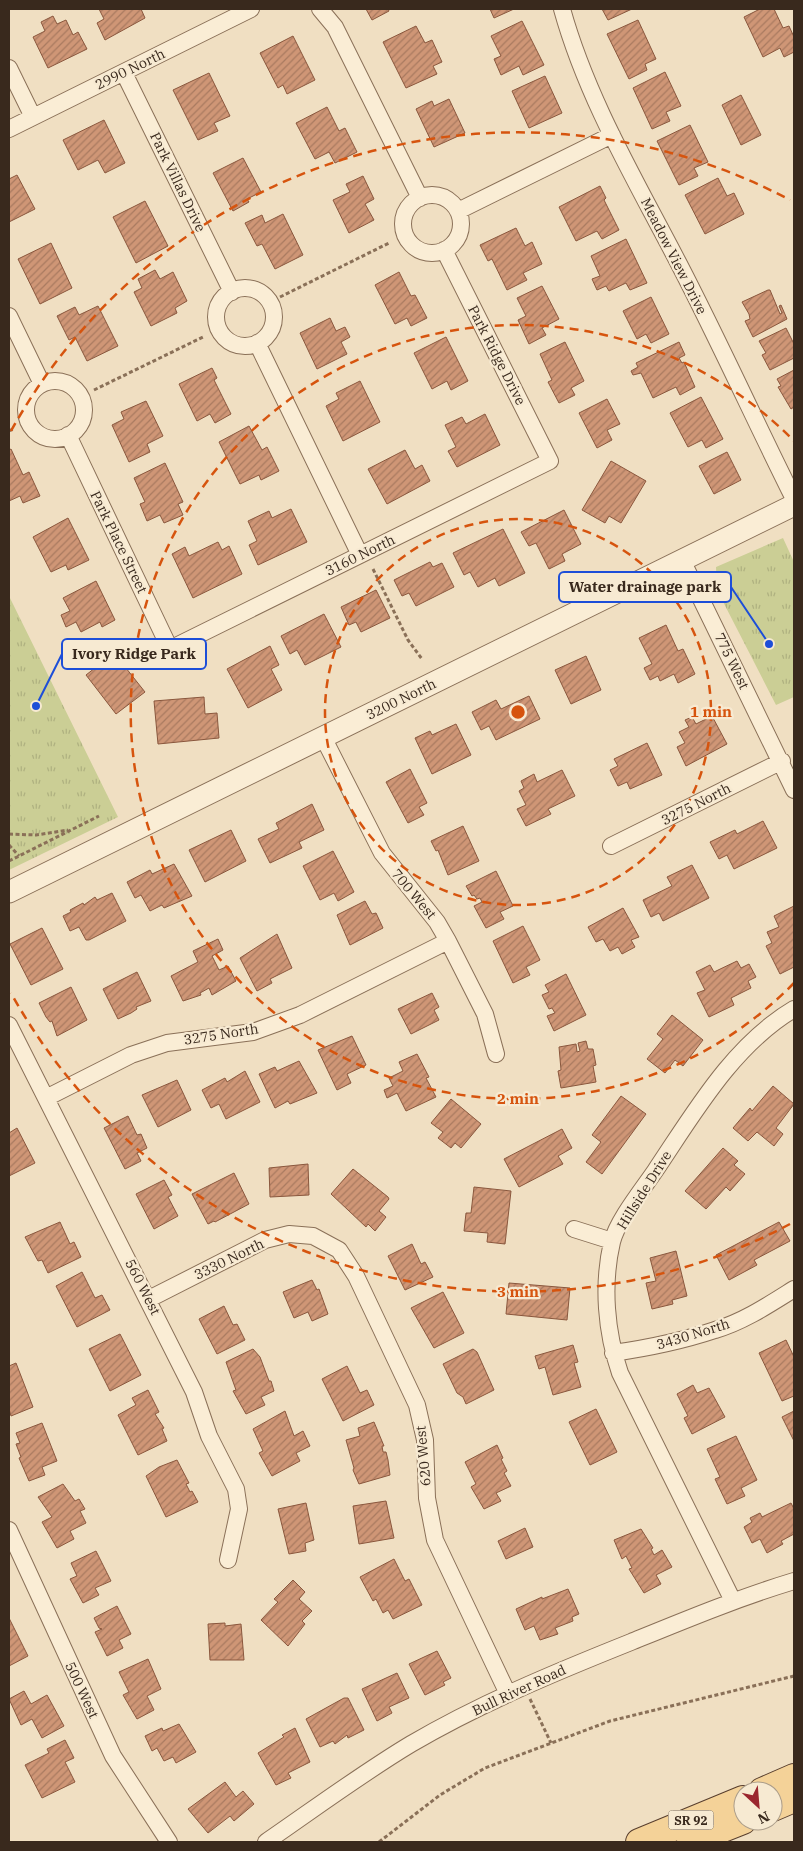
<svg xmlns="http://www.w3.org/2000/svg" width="803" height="1851" viewBox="0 0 803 1851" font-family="'IBM Plex Serif',serif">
<defs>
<pattern id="grass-tufts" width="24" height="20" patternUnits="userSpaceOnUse" patternTransform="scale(1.25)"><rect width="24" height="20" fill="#cbce95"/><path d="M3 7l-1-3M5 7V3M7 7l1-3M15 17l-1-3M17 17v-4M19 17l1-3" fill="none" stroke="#afb180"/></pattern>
<pattern id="building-hatch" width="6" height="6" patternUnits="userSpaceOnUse" patternTransform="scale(1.25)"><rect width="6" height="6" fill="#cf9676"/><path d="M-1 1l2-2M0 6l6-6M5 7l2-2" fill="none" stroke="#a97a60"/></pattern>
</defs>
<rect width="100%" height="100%" fill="#f0dfc2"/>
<path fill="url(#grass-tufts)" d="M783 538 794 562V697L776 705 717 590 716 567Z
M9 596 118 817 9 870Z"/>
<path fill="url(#building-hatch)" stroke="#8a573d" d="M99 9H141L145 18 105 40 97 23 104 19Z
M366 9H388L389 11 372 20Z
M490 9H514L494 18Z
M602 9H632L608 20Z
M760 9H774L783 28 789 26 794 37V52L784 57 780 48 763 57 744 17Z
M53 16 57 24 66 20 73 35 78 32 87 49 48 68 33 37 45 31 41 22Z
M638 20 656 59 645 64 647 70 629 79 607 34Z
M522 21 544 65 523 75 519 66 501 75 494 59 501 56 491 36Z
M416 26 425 43 432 40 442 62 433 66 437 74 406 88 383 42Z
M293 36 315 80 287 94 283 85 278 88 260 53Z
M665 72 681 106 666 112 670 121 652 129 633 88Z
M209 73 230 116 214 123 218 131 198 140 173 90Z
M545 76 562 113 529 128 512 91Z
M741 95 761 135 741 145 722 105Z
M449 99 465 133 434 147 416 109 432 101 434 106Z
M327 107 339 131 345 128 357 152 335 163 329 152 315 159 296 123Z
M104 120 125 163 105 173 98 160 78 170 63 140Z
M690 125 708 162 694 168 698 176 679 185 657 141Z
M243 158 261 192 247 199 249 202 233 211 213 173Z
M17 175 35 209 9 222V179Z
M363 176 374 199 365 204 374 220 349 233 333 200 350 192 346 184Z
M718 178 727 196 734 193 744 214 705 234 685 195Z
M600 186 606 198 604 200 619 230 602 239 597 231 576 241 559 207Z
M145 201 168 246 136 263 113 217Z
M283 214 303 255 275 269 262 244 257 246 245 223 262 215 265 223Z
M516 228 525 246 532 242 542 264 523 273 527 280 507 290 492 259 488 261 480 245Z
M626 239 647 283 630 290 626 283 609 291 606 286 597 290 592 279 600 276 591 256Z
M51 243 72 288 40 304 18 259Z
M155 270 160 279 173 272 187 301 175 308 177 313 151 326 134 292 142 288 138 279Z
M399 272 411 296 415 295 427 318 411 326 407 318 395 324 375 285Z
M542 286 559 319 542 328 546 335 529 344 518 320 526 316 517 298Z
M768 290H770L780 314 782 313 779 306 781 305 787 319 753 337 745 321 750 319 749 314 742 302Z
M651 297 669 334 651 343 646 334 637 339 623 311Z
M98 306 118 346 87 361 75 337 69 340 57 316 75 307 79 315Z
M330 318 336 331 345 327 350 337 341 342 347 354 317 369 300 333Z
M786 328 794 344V358L770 370 762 355 766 353 759 341Z
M446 337 468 381 451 390 447 381 432 389 414 353Z
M565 342 584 381 571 388 575 395 559 403 548 382 552 380 540 354Z
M679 342 685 355 679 358 682 363 684 362 695 387 680 395 676 387 653 398 641 373 633 375 631 371 638 367 636 363Z
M212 368 217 378 214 380 231 414 215 423 210 414 197 421 179 384Z
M794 370V407L791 409 778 387 781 386 777 379Z
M360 381 380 422 343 441 326 406 339 399 336 393Z
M701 397 723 439 706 448 702 440 688 447 670 413Z
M607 399 620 424 607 430 612 440 597 448 579 413Z
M146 401 163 436 147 444 150 452 129 462 112 425 124 419 121 412Z
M485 414 500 445 457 467 448 451 456 447 445 425 462 417 466 424Z
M249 426 262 450 267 447 279 471 261 480 259 475 240 484 219 442Z
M11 449 23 475 29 472 40 496 23 503 20 496 9 501V450Z
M405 450 415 469 422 465 430 481 387 504 368 469Z
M727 452 741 480 714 494 699 466Z
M611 461 646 481 621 523 609 516 605 523 582 510Z
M165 463 183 502 178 504 183 515 164 523 160 515 147 521 140 504 145 502 134 478Z
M291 509 307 542 258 565 249 545 257 541 248 521 269 511 272 518Z
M564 510 581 544 562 554 565 561 549 569 536 543 529 546 521 532Z
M68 518 89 560 68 570 66 565 51 572 33 537Z
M503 529 525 573 499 586 495 578 478 587 470 572 464 575 453 553Z
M218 542 222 550 229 546 242 574 193 598 172 554 185 547 189 556Z
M430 562 433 567 442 563 454 587 416 606 409 593 402 596 394 580Z
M96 581 115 620 102 627 100 622 81 632 76 622 66 627 61 615 70 611 63 598Z
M376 590 390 618 361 632 356 622 349 625 341 607Z
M324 614 341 647 305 665 297 650 290 654 281 636Z
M666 625 678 651 683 649 695 674 678 683 674 674 660 681 658 676 650 680 644 668 652 664 639 638Z
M270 646 279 665 271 669 282 690 248 708 227 669Z
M114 653 145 692 116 714 86 675Z
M586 656 601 690 571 704 555 670Z
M529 696 540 719 496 740 489 726 481 730 472 712 496 700 501 709Z
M204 697 205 714 217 713 219 738 158 744 154 701Z
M712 716 727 744 686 766 677 747 685 743 679 732 689 727 685 720 692 717 696 724Z
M456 724 471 755 432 774 415 738 430 731 432 735Z
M647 743 662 775 630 789 627 782 618 786 610 770 618 766 614 759Z
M410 769 427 803 419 807 424 815 408 823 386 782Z
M562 770 575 796 548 809 551 814 526 826 517 809 526 805 519 791 524 788 521 781 534 774 537 782Z
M312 804 324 830 299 842 302 848 270 863 258 839 279 829 276 823Z
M763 821 777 848 734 869 727 855 719 859 710 842 735 830 737 834Z
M463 826 479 861 448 875 438 850 436 851 431 841Z
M231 830 246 861 205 882 189 850Z
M333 851 354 892 338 901 334 893 320 900 303 866Z
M174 864 192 896 164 908 162 905 150 911 141 895 135 898 127 882 150 870 152 874Z
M692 865 709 898 663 921 659 913 651 917 643 900 672 886 667 877Z
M496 871 513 906 500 912 504 919 486 928 474 906 482 902 480 898 477 899 474 895 472 896 466 886Z
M112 893 126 921 89 940H86L79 927 70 931 63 916 71 912 70 910 83 903 84 905 95 897 97 900Z
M365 901 372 914 376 913 383 928 350 945 337 915Z
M794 906V967L780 974 766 946 772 943 767 932 779 927 774 916Z
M623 908 639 937 631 940 635 947 622 954 618 947 610 951 603 939 596 942 588 927Z
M523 926 540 960 526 967 530 975 513 983 493 941Z
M42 928 63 969 31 985 10 944Z
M277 934 292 968 270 979 272 983 257 991 240 958Z
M218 939 223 950 212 956 219 970 228 966 236 981 212 995 209 988 200 993 201 995 183 1001 171 976 198 962 193 951Z
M737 961 741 968 749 964 756 977 748 981 751 988 731 998 734 1005 709 1017 697 993 705 990 696 972 710 965 714 972Z
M137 972 151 1001 136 1007 137 1009 131 1013 118 1019 103 989Z
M566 974 586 1015 554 1031 547 1016 555 1013 552 1008 549 1009 542 995 549 992 545 985Z
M71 987 87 1020 57 1036 52 1021 50 1022 46 1017 39 1003Z
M432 993 439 1007 434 1010 439 1020 411 1034 398 1009Z
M672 1015 703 1040 683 1066 675 1060 665 1073 647 1059 663 1039 657 1034Z
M352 1036 366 1065 347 1074 351 1083 337 1090 318 1050Z
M586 1041 588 1049H593L596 1065 593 1066 596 1082 561 1088 558 1071 561 1070 559 1047 576 1044 577 1052 580 1051 578 1043Z
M417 1054 429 1077 426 1078 436 1097 406 1111 397 1093 387 1098 384 1090 393 1086 389 1078 403 1071 399 1062Z
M299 1061 317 1093 290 1104 288 1101 275 1108 259 1074 275 1067 277 1071Z
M245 1071 260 1102 226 1119 219 1104 211 1108 202 1090 225 1078 227 1082Z
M177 1080 191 1110 158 1127 142 1095Z
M773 1086 794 1104 776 1128 783 1134 774 1146 757 1132 748 1141 733 1128 750 1108 752 1111Z
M621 1096 646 1114 602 1174 586 1162 601 1142 592 1135Z
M451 1099 481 1124 461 1148 455 1143 451 1148 438 1138 443 1132 431 1123Z
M128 1116 137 1135 141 1134 147 1148 137 1153 141 1161 125 1169 104 1128Z
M17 1128 35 1163 9 1176V1133Z
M562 1129 572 1148 558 1156 563 1164 519 1187 504 1159Z
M723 1148 738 1161 734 1165 745 1174 730 1191 726 1187 706 1209 685 1191Z
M308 1164 309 1195 270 1197 269 1168Z
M353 1169 388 1197 389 1199 379 1211 386 1217 375 1231 368 1224 366 1227 331 1194Z
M234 1173 249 1204 215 1222 214 1221 208 1224 192 1194Z
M164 1180 172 1195 168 1197 178 1216 154 1229 136 1194Z
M474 1187 511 1191 505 1244 487 1242 488 1233 464 1231 466 1213H471Z
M60 1222 70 1244 74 1242 81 1257 48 1273 42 1260 38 1261 25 1237Z
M779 1222 790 1241 754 1260 757 1265 729 1280 716 1255Z
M412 1244 421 1264 425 1262 433 1277 405 1290 388 1256Z
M676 1251 687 1296 672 1300 673 1304 652 1309 646 1283 656 1281 650 1258Z
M82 1272 95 1298 102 1295 110 1310 77 1327 56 1286Z
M312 1280 317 1290 319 1289 328 1314 312 1321 308 1312 294 1318 283 1292Z
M509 1283 570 1288 567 1320 506 1314Z
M443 1292 464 1333 434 1348 411 1308Z
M224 1306 233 1325 237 1324 245 1340 217 1354 199 1319Z
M120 1334 141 1375 110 1391 89 1349Z
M786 1340 794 1357V1396L782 1401 759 1353Z
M573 1345 578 1362 574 1363 581 1387 553 1395 545 1367 539 1369 535 1356Z
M253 1349 260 1357 269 1381H271L274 1391 261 1397 265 1405 246 1414 233 1391 236 1390 226 1362Z
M473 1349 477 1352 494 1390 466 1404 463 1397 457 1393 443 1364Z
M16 1363 33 1407 11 1416 9 1409V1366Z
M347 1366 360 1393 367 1390 374 1405 343 1421 322 1379Z
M693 1385 697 1393 709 1388 725 1417 692 1434 684 1418 688 1416 677 1394Z
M148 1390 159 1412 155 1414 164 1428 162 1429 167 1441 138 1455 118 1415 136 1405 132 1398Z
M596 1409 617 1452 590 1465 569 1422Z
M285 1411 294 1436 303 1431 310 1446 296 1453 300 1461 272 1476 259 1453 263 1451 253 1429Z
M794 1411V1441L782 1417Z
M374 1422 384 1446H382L383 1452H386L388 1460 390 1475 359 1484 353 1470 354 1468 346 1440 360 1436 358 1428Z
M42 1423 57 1461 42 1467 45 1475 29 1481 19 1458 21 1457 16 1444 20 1443 16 1433Z
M736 1436 757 1480 741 1488 745 1496 727 1504 715 1479 720 1477 707 1449Z
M497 1445 503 1458 501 1459 507 1471 504 1473 511 1486 496 1493 501 1501 484 1509 471 1487 476 1484 465 1462Z
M177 1460 189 1483 186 1484 190 1492 192 1491 198 1502 166 1517 146 1476 159 1467Z
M63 1484 75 1501 79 1499 85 1509 80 1511 86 1523 70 1531 74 1539 57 1548 42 1522 52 1517 38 1497Z
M386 1501 394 1538 359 1544 353 1506Z
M306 1503 314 1540 305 1543 306 1551 289 1554 278 1509Z
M791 1503 794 1509V1534L781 1541 783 1544 767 1553 760 1539 752 1543 744 1527 752 1522 750 1518 760 1513 762 1517Z
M525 1528 533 1547 506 1559 498 1541Z
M641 1529 653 1548 651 1549 654 1555 662 1550 672 1567 656 1575 661 1584 644 1593 629 1569 632 1568 626 1556 622 1559 614 1540Z
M96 1551 111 1581 95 1588 99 1595 83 1603 70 1579 77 1576 71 1563Z
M394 1559 405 1581 409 1579 422 1605 393 1619 388 1610 383 1613 376 1599 373 1601 360 1577Z
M293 1580 305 1592 299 1599 312 1611 302 1621 305 1624 288 1646 261 1620 278 1602 274 1599Z
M568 1589 579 1614 572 1617 573 1621 555 1628 558 1634 540 1640 534 1626 525 1630 516 1609 542 1597V1599Z
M117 1606 131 1634 119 1640 123 1648 107 1656 95 1632 102 1629 99 1628 94 1618Z
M9 1618 28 1656 9 1666Z
M225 1623V1626L241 1624 244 1660H210L208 1624Z
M437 1651 451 1678 443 1682 445 1685 425 1695 409 1664Z
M148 1659 161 1689 147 1696 154 1710 137 1719 123 1695 129 1692 119 1672Z
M397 1673 409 1698 389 1707 392 1713 377 1721 362 1689Z
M24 1691 31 1704 47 1695 64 1726 42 1738 32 1719 21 1725 9 1699Z
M344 1698H348L364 1730 348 1738 347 1735 335 1744 333 1741 320 1747 306 1719Z
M179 1724 196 1752 176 1763 173 1757 164 1761 157 1748 152 1751 145 1736 162 1728 163 1731Z
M295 1728 310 1762 288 1773 291 1778 276 1785 258 1753 284 1737 282 1735Z
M65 1740 74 1758 65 1762 75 1782 42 1798 25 1765 49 1753 47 1749Z
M225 1782 236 1797 243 1791 254 1804 234 1821 230 1816 208 1833 188 1809Z"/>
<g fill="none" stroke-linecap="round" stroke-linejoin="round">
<defs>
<path id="minor" d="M320 9 335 27 420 198
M562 9C587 99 636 181 679 264 719 341 755 421 794 499
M9 68 33 117
M124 73 232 292
M9 129 251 9
M403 224a29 29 0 1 1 58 0a29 29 0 1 1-58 0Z
M458 211 612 135
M216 317a29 29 0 1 1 58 0a29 29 0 1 1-58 0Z
M9 316 42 384
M257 343 360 555
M26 410a29 29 0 1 1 58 0a29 29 0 1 1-58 0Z
M68 435 170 649 550 461 444 250
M682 560 794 790
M323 737 382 853 437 922 448 941 485 1014 496 1054
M611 846 782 761
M9 1025 194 1392 209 1436 236 1489 239 1509 228 1560
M46 1098 131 1055 167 1043 253 1032 300 1015 448 941
M574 1229 612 1241
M149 1299 265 1240 289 1234 313 1236 339 1250 356 1276 417 1405 425 1440 427 1498 435 1540 508 1694
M613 1353C648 1348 682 1341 715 1330 743 1322 770 1304 794 1289
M9 1530 113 1756 169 1842
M733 1601 620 1373C606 1332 602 1285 612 1242 617 1221 642 1190 655 1171 694 1113 733 1045 794 1009
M266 1842C314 1809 361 1774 411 1744 481 1703 556 1672 631 1642 685 1620 738 1598 794 1581"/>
<path id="tertiary" d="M9 892 794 505"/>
<path id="primary" d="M762 1791 794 1777
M773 1808 794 1799
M639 1842 743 1799
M690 1842 743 1821"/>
</defs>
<use href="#minor" stroke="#8a7058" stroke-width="18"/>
<use href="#tertiary" stroke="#8a7058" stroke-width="23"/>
<use href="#primary" stroke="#583e2d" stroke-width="28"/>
<path stroke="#8a7058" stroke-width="3" stroke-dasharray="4 2.5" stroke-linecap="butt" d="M280 297 389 243
M94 390 203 337
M9 431 13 429
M373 569 408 640 422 659
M9 834 36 835 68 830
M9 845 19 856
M9 861 99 816
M530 1699 551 1743
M379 1842 440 1795 485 1768 610 1721 794 1676"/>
<use href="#minor" stroke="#faedd5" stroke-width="16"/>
<use href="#tertiary" stroke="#faedd5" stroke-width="21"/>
<use href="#primary" stroke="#f4d298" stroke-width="26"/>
</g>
<g fill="none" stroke="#d6540e" stroke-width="2.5" stroke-dasharray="9 6">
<circle cx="518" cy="712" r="193"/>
<path d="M794 983A387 387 0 1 1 794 441"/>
<path d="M790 1224A580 580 0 0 1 11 993M11 431A580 580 0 0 1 790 200"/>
</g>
<g text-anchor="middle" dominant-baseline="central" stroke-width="4.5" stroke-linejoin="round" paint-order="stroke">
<rect fill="#f7ead2" stroke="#726353" stroke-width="1" x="668.5" y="1810.5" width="45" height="19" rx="4"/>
<g font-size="12" font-weight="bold" fill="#39291d">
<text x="691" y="1820">SR 92</text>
</g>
<g font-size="14" fill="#39291d" stroke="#f7ead2">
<text transform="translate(130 69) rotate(-26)">2990 North</text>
<text transform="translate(178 182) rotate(64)">Park Villas Drive</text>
<text transform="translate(674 256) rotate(63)">Meadow View Drive</text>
<text transform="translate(497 355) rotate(63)">Park Ridge Drive</text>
<text transform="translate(119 542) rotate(64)">Park Place Street</text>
<text transform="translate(360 555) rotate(-26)">3160 North</text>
<text transform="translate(732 661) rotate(64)">775 West</text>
<text transform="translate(401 699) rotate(-26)">3200 North</text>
<text transform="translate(696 804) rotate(-27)">3275 North</text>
<text transform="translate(414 894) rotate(50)">700 West</text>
<text transform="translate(221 1034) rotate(-9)">3275 North</text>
<text transform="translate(644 1190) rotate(-58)">Hillside Drive</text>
<text transform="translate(229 1259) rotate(-26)">3330 North</text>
<text transform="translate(143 1287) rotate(63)">560 West</text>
<text transform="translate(693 1334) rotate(-17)">3430 North</text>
<text transform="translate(423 1456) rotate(-95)">620 West</text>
<text transform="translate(82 1690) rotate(65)">500 West</text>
<text transform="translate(519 1690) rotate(-25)">Bull River Road</text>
</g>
</g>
<circle cx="518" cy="712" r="8" fill="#d6540e" stroke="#f7ead2" stroke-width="2.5"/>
<g font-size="15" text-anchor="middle" font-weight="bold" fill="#d6540e" stroke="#f7ead2" stroke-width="4.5" stroke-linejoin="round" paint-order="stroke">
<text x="711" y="717">1 min</text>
<text x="518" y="1104">2 min</text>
<text x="518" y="1297">3 min</text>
</g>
<path fill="none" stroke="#1d4ed8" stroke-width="2" d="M769 644L731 587M36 706L62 654"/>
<g fill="#1d4ed8" stroke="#f7ead2" stroke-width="2">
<circle cx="769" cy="644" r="5"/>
<circle cx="36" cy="706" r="5"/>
</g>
<g fill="#f7ead2" stroke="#1d4ed8" stroke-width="2">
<rect x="559" y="572" width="172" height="30" rx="5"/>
<rect x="62" y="639" width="144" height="30" rx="5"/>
</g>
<g font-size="15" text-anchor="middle" font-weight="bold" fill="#39291d">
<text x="645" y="592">Water drainage park</text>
<text x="134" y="659">Ivory Ridge Park</text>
</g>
<rect width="803" height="1851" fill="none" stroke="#39291d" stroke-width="20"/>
<g transform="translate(758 1806) rotate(154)"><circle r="24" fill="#f7ead2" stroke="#ab9d8a"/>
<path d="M0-4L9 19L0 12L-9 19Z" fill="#9b262e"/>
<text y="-8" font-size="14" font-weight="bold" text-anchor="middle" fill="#39291d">N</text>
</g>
</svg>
